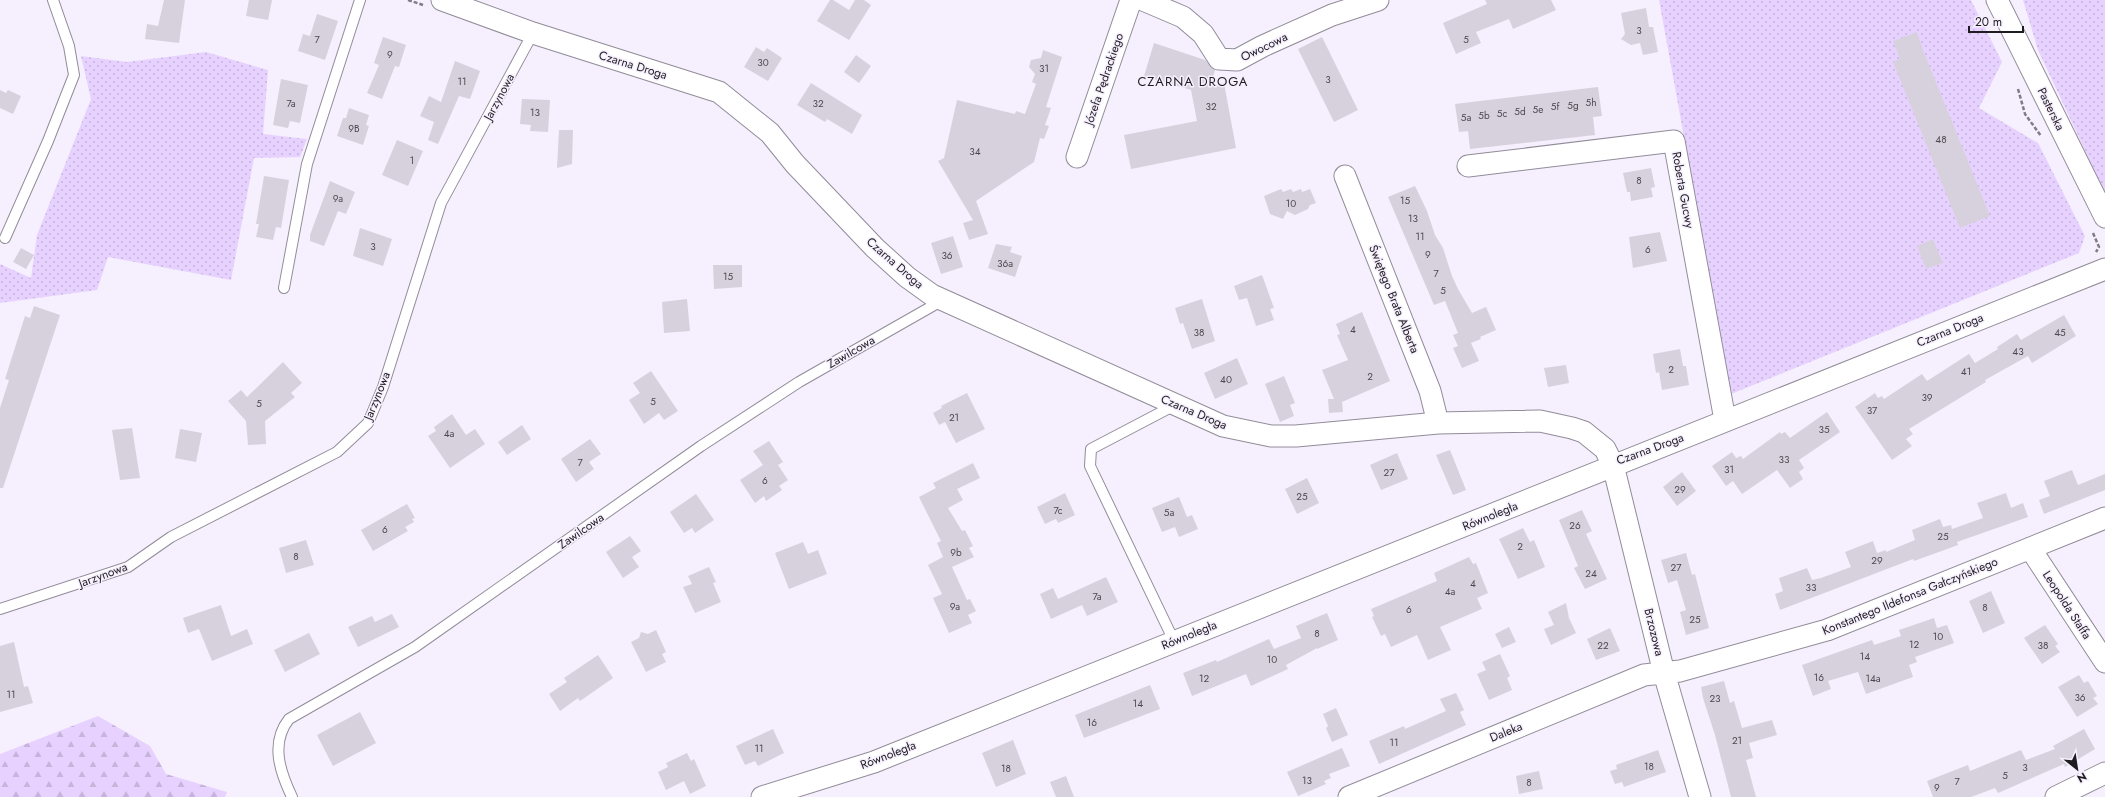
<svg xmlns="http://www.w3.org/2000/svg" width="2105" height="797" viewBox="0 0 2105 797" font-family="Jost,sans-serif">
<defs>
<pattern id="grass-dots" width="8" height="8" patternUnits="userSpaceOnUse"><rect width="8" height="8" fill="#e7d2ff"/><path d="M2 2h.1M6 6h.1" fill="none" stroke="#c6b4da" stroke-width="1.8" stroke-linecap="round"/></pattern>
<pattern id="forest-firs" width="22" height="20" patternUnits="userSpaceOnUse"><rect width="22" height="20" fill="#e7d2ff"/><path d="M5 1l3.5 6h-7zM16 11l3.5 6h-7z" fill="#c6b4da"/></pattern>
</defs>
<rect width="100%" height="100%" fill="#f6effd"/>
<path fill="url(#grass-dots)" d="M1659 0H1971L2002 62 1979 108 2038 143 2085 236 2079 253 1731 394Z
M2023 0H2105V193L2038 50Z
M206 52 268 70 263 134 307 139 300 157 254 158 231 280 108 257 97 290 0 303V264L31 278 37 235 91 99 81 56 127 62Z"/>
<path fill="url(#forest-firs)" d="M98 716 150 746 166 774 227 792 225 797H0V754Z"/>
<path fill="#d7d1de" d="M164 0H185L179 43 145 39 147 24 158 26Z
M249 0H272L268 20 246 16Z
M830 0H833L849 10 855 0H864L871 5 849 40 817 21Z
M1485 0H1551L1556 10 1513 29 1509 19 1476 32 1481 43 1456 54 1443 23 1487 4Z
M1646 8 1649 27H1653L1658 52 1643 55 1640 43 1631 45 1621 39 1625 34 1621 13Z
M317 14 338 21 325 60 298 51 303 34 310 36Z
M1917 32 1923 50 1990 216 1960 228 1893 62 1900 59 1893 41Z
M383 37 406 45 399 67 395 66 382 99 367 93 379 65 374 63Z
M1322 37 1358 110 1334 122 1298 49Z
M1154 43 1205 60 1215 70 1211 85 1224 83 1236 148 1131 169 1124 135 1197 121 1191 90 1144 76Z
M756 47 764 52 767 48 782 58 768 81 744 67Z
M1043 50 1062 57 1046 107 1051 108 1045 125 1049 126 1044 139 1040 138 1034 162 976 201 988 234 969 240 963 223 973 220 938 161 944 158 957 100 1015 114 1016 111 1025 114 1036 84 1032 82 1035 74 1029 67 1031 60 1041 58Z
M856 55 871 66 859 83 844 72Z
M455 61 480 71 470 99 459 96 438 144 428 140 434 122 420 116 429 96 441 102Z
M281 79 308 85 300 123 290 121 288 128 273 125Z
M811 83 862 115 852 134 827 119 825 122 797 105Z
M1598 87 1602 116 1593 117 1595 135 1470 149 1468 131 1459 132 1455 104Z
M0 90 6 93 8 90 21 96 13 114 0 108Z
M522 99 550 100 548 132 530 131 531 125 520 124Z
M349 108 369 115 366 125 369 126 363 145 337 136 343 118H346Z
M559 130H573L572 164 557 168Z
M397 140 423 151 408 186 382 175Z
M1651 168 1655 187 1651 188 1653 197 1631 201 1630 192H1627L1623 173Z
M264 176 289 180 281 228 276 227 273 240 256 237 259 224H256Z
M330 181 355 192 346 214 338 211 324 246 310 241V235Z
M1415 186 1427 211 1435 235 1443 248 1452 276 1458 289 1472 313 1486 307 1496 330 1480 337 1481 339 1471 343 1479 361 1462 368 1453 348 1458 346 1453 335 1458 333 1445 301 1434 305 1388 197Z
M1281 189 1283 192 1291 189 1293 192 1301 189 1302 192 1310 189 1316 203 1310 205 1308 209 1295 215 1287 211 1283 219 1270 214 1264 196Z
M360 228 392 239 383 266 353 256Z
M1660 232 1667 261 1633 268 1629 237Z
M953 236 963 267 941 274 931 243Z
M1933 239 1943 263 1926 269 1917 246Z
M996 244 1012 247 1010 252 1022 256 1015 277 988 268Z
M21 248 34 255 26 269 13 262Z
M713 265H742V287L714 289Z
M1262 275 1274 308 1270 309 1274 320 1256 326 1247 298 1239 300 1234 286Z
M687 299 690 331 664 333 662 302Z
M1202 299 1215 341 1192 349 1183 323 1180 324 1175 308Z
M34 306 60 315 3 488H0V408L9 380 5 379 25 316 30 318Z
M1362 312 1390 381 1342 402 1343 412 1329 413 1328 399H1334L1322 370 1348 360 1337 335 1340 334 1336 324Z
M2064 315 2076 336 2032 363 2028 356 1985 380 1986 382 1909 429 1913 434 1906 439 1912 446 1892 460 1855 407 1875 393 1878 398 1882 396 1884 399 1922 374 1927 381 1969 354 1975 363 1998 349 1997 347 2017 334 2021 340Z
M1680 349 1683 366H1686L1689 385 1662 390 1659 372 1656 373 1653 354Z
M1237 358 1248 384 1215 399 1204 373Z
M283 362 302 383 291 393 295 397 265 421 266 444 248 445 246 421 228 401 241 390 247 397Z
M1566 365 1569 383 1548 387 1544 368Z
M651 371 678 411 664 420 659 413 644 424 629 400 640 393 633 383Z
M1284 376 1295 403 1290 405 1294 416 1280 422 1265 384Z
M967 393 985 429 956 443 945 422 939 425 933 413 942 408 941 406Z
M1827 412 1840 432 1799 460 1804 468 1799 472 1803 479 1790 488 1777 470 1742 494 1733 481 1726 486 1712 466 1732 452 1736 458 1741 456 1743 459 1780 432 1781 434 1785 432 1790 438Z
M452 414 466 435 475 429 485 444 450 468 428 436 436 431 434 427Z
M522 425 531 439 507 455 498 442Z
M132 428 140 478 120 480 112 430Z
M180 429 202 433 196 462 175 458Z
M590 439 601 454 589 462 594 469 576 482 561 459Z
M769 441 783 462 778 465 788 480 779 486 782 490 766 501 764 496 755 503 740 480 763 465 753 451Z
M1450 450 1466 490 1453 495 1436 455Z
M1397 453 1408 479 1381 490 1370 465Z
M973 463 980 478 957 489 963 500 948 508 962 531 965 530 973 546 969 548 974 557 952 567 967 600 970 599 976 611 968 615 972 623 949 633 933 598 942 594 928 565 943 557 937 543 941 541 919 497 936 488 933 483Z
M2072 470 2078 485 2105 474V490L2044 514 2039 500 2050 496 2044 481Z
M1682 472 1696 491 1677 506 1663 487Z
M1307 478 1319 503 1297 514 1285 489Z
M1065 493 1075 515 1058 523 1056 519 1045 524 1037 507Z
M2006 493 2011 508 2023 503 2028 517 1957 542 1958 545 1914 561 1913 559 1780 610 1775 594 1783 591 1779 578 1807 568 1812 580 1821 578 1851 567 1845 552 1873 541 1877 553 1886 550V552L1915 540 1912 530 1940 519 1943 527 1951 525 1952 529 1983 518 1977 503Z
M696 494 714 520 695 533 692 528 684 533 670 512Z
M1179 497 1187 517 1192 515 1198 529 1179 537 1175 527 1162 532 1152 508Z
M407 504 415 518 412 519 414 522 405 527 408 531 373 551 361 530Z
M1582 510 1592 531 1586 534 1607 579 1585 589 1574 568 1578 566 1559 520Z
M1523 528 1530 542 1534 540 1545 567 1518 579 1499 539Z
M630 536 641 551 632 557 639 567 623 578 606 552Z
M306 540 314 565 286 573 279 548Z
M803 542 808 554 818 550 827 574 789 589 775 553Z
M1686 553 1692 575 1695 574 1709 628 1686 635 1680 612 1686 610 1677 580 1668 583 1661 560Z
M1469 557 1473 564 1476 563 1488 593 1477 598 1482 609 1440 627 1451 650 1428 660 1417 635 1391 647 1385 634 1381 636 1372 617 1374 616 1371 609 1437 581 1434 573Z
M709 567 716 582 713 583 721 602 695 613 683 587 692 584 688 576Z
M1106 577 1118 602 1087 616 1082 605 1051 619 1040 594 1053 588 1058 599Z
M1991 591 2005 623 1983 633 1969 601Z
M1566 603 1569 618 1576 633 1551 645 1544 629 1554 625 1548 612Z
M221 605 231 636 247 629 253 644 212 661 199 629 188 633 183 618Z
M1327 613 1338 640 1317 649V648L1286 665 1288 669 1251 686 1246 674 1192 696 1183 673 1216 660 1217 662 1269 639 1274 649 1301 638 1296 626Z
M392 614 399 627 358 647 348 627 372 616 375 622Z
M1934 618 1937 628 1947 625 1954 643 1915 657 1917 662 1909 665 1913 677 1866 694 1858 672 1828 681 1831 689 1813 696 1802 665 1872 640 1874 645 1901 636 1899 630Z
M2045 625 2058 644 2055 646 2060 652 2042 664 2024 638Z
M1509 627 1516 642 1502 648 1495 634Z
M1610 628 1620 651 1596 660 1587 639Z
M656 630 666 652 662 654 666 662 646 672 631 642 639 638 641 632 648 634Z
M309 633 320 654 285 672 274 650Z
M14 642 24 687 28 686 33 703 0 712V646Z
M1500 654 1510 676 1507 678 1512 690 1489 700 1477 674 1486 670 1482 662Z
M598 655 613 678 580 701 578 698 560 711 549 694 567 682 564 678Z
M2079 675 2084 683 2088 681 2097 696 2093 698 2098 704 2077 717 2058 687Z
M1724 681 1730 703 1734 701 1742 728 1772 720 1777 735 1749 743 1753 758 1746 760 1756 797H1731L1715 735 1703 698 1701 687Z
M1150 685 1160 709 1084 738 1075 715Z
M1456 693 1464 710 1460 712 1466 725 1379 764 1369 741 1404 726 1405 729 1446 711 1440 699Z
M1336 708 1348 735 1332 742 1326 728 1328 726 1323 714Z
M360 712 376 743 333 766 317 735Z
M773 729 784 753 758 766 755 761 745 765 736 746Z
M2084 729 2095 749 2065 767 2064 764 1998 793 1995 788 1971 797H1933L1927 781 1968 765 1970 771 2021 750 2026 760 2055 749 2053 746Z
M1013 740 1026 774 996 787 982 753Z
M1342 748 1350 766 1329 774 1331 778 1324 781 1326 784 1298 796 1287 772Z
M1658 750 1666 772 1624 787 1622 782 1615 784 1610 771 1617 769 1616 765Z
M687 753 691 761 694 759 706 786 690 794 684 781 666 790 658 772 668 767 666 763Z
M1539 771 1543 789 1519 794 1516 776Z
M1066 776 1074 797H1056L1050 782Z"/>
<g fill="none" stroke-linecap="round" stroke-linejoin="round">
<defs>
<path id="service" d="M5 238 48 141 74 75 69 46 53 0
M284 288 307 164 360 0
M0 609 128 567 171 537 337 452 368 423 383 387 441 203 533 33
M1174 641 1090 466 1091 449 1175 405
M292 797C280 772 270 743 289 719L415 647 701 446 799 382 943 300"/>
<path id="minor" d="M442 0 533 33 719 92 770 133 795 164 875 248 907 277 932 295 1223 426 1271 436H1296L1438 423 1540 421 1572 428 1584 432 1605 449 1613 465 1664 673 1700 797
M1143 0 1183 17 1203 34 1219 59 1237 60 1263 46 1332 15 1378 0
M1997 0 2105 217
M1077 157 1131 0
M1468 166 1674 141 1725 420
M1345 176 1430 391 1438 423
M2030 548 2105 662
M762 797 874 762 2105 269
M1349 797 1644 675 1680 671 1827 630 2105 518
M2056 797 2105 773"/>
</defs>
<use href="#service" stroke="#928c99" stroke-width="12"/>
<use href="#minor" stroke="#928c99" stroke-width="23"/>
<path stroke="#807b84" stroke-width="2.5" stroke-dasharray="4 2" stroke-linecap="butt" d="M408 0 423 5
M2018 89 2025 114 2041 136
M2093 233 2099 247 2096 252"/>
<use href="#service" stroke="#fff" stroke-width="10"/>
<use href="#minor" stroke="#fff" stroke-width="21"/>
</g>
<g text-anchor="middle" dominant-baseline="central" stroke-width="3" stroke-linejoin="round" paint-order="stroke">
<g font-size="10" fill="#4d4950">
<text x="1639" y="30">3</text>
<text x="317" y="39">7</text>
<text x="1466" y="39">5</text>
<text x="390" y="54">9</text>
<text x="763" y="62">30</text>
<text x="1044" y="68">31</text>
<text x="1328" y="79">3</text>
<text x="462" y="81">11</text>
<text x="1591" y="102">5h</text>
<text x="291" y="103">7a</text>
<text x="818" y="103">32</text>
<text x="1573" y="105">5g</text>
<text x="1211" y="106">32</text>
<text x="1555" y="106">5f</text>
<text x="1538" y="109">5e</text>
<text x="1520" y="111">5d</text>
<text x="535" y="112">13</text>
<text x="1502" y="113">5c</text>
<text x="1484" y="115">5b</text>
<text x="1466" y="117">5a</text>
<text x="354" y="128">9B</text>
<text x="1941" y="139">48</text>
<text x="975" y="151">34</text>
<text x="412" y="160">1</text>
<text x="1639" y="180">8</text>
<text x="338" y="198">9a</text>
<text x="1405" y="200">15</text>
<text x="1291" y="203">10</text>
<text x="1413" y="218">13</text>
<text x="1420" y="236">11</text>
<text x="373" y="246">3</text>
<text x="1648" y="249">6</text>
<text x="1428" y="254">9</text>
<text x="947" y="255">36</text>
<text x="1005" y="263">36a</text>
<text x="1436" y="273">7</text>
<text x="728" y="276">15</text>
<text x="1443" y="290">5</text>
<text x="1353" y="329">4</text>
<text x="1199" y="332">38</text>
<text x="2060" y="332">45</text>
<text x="2018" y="351">43</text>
<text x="1671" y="369">2</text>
<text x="1966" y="371">41</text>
<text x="1370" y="376">2</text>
<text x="1226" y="379">40</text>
<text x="1927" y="397">39</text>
<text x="653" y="401">5</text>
<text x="259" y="403">5</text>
<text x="1872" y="410">37</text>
<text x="954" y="417">21</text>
<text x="1824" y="429">35</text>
<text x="449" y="433">4a</text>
<text x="1784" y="459">33</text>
<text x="580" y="462">7</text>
<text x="1729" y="469">31</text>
<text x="1389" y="472">27</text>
<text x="765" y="480">6</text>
<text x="1680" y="489">29</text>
<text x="1302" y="496">25</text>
<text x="1058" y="510">7c</text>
<text x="1169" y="512">5a</text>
<text x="1575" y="525">26</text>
<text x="385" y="529">6</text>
<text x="1943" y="536">25</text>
<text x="1520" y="546">2</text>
<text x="956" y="552">9b</text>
<text x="296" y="556">8</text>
<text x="1877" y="560">29</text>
<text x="1676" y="567">27</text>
<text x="1591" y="573">24</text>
<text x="1473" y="583">4</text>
<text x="1811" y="587">33</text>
<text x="1450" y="591">4a</text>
<text x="1097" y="596">7a</text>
<text x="955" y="606">9a</text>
<text x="1985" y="607">8</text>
<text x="1409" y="609">6</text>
<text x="1695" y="619">25</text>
<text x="1317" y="633">8</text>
<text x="1938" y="636">10</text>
<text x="1914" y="644">12</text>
<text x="1603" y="645">22</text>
<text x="2043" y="645">38</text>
<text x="1865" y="656">14</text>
<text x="1272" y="659">10</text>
<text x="1819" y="677">16</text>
<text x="1204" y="678">12</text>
<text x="1873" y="678">14a</text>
<text x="11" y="694">11</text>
<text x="2080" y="697">36</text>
<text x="1715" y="698">23</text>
<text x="1138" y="703">14</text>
<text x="1092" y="722">16</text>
<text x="1737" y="740">21</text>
<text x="1394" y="742">11</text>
<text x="759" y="748">11</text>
<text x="1649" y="766">18</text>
<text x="2025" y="767">3</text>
<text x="1006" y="768">18</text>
<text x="2005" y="775">5</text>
<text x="1307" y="780">13</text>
<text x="1957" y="781">7</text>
<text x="1529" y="782">8</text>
<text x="1937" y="787">9</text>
</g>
<g font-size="12" fill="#1f1c21" stroke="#f6effd">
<text transform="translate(1264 47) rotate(-26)">Owocowa</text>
<text transform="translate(633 65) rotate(17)">Czarna Droga</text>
<text transform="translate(1104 79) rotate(-71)">Józefa Pędrackiego</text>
<text transform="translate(499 97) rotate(-62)">Jarzynowa</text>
<text transform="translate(2051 109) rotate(64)">Pasterska</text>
<text transform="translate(1683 190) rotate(80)">Roberta Gucwy</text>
<text transform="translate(895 263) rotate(41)">Czarna Droga</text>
<text transform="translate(1394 299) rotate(68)">Świętego Brata Alberta</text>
<text transform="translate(1950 330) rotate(-22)">Czarna Droga</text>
<text transform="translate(851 352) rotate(-30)">Zawilcowa</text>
<text transform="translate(377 396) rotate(-68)">Jarzynowa</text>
<text transform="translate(1194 412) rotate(23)">Czarna Droga</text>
<text transform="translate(1650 449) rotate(-20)">Czarna Droga</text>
<text transform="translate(1490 516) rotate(-22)">Równoległa</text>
<text transform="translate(581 531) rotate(-35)">Zawilcowa</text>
<text transform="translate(103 575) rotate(-20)">Jarzynowa</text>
<text transform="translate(1910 596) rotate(-22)">Konstantego Ildefonsa Gałczyńskiego</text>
<text transform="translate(2067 605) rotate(57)">Leopolda Staffa</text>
<text transform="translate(1654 632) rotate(76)">Brzozowa</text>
<text transform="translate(1189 635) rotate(-22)">Równoległa</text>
<text transform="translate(1506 732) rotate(-22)">Daleka</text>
<text transform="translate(888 755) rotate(-21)">Równoległa</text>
</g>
<g font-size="13" letter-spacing="1" fill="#1f1c21" stroke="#f6effd">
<text x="1193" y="81">CZARNA DROGA</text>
</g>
</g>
<g transform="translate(2077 769) rotate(150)" stroke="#f6effd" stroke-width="3" paint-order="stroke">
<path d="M0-3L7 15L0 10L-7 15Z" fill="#1f1c21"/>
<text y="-6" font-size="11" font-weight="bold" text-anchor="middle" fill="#1f1c21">N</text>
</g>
<path d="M1969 26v6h54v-6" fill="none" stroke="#1f1c21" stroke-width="2"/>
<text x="1975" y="26" font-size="12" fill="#1f1c21" stroke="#f6effd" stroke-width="3" paint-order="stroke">20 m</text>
</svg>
